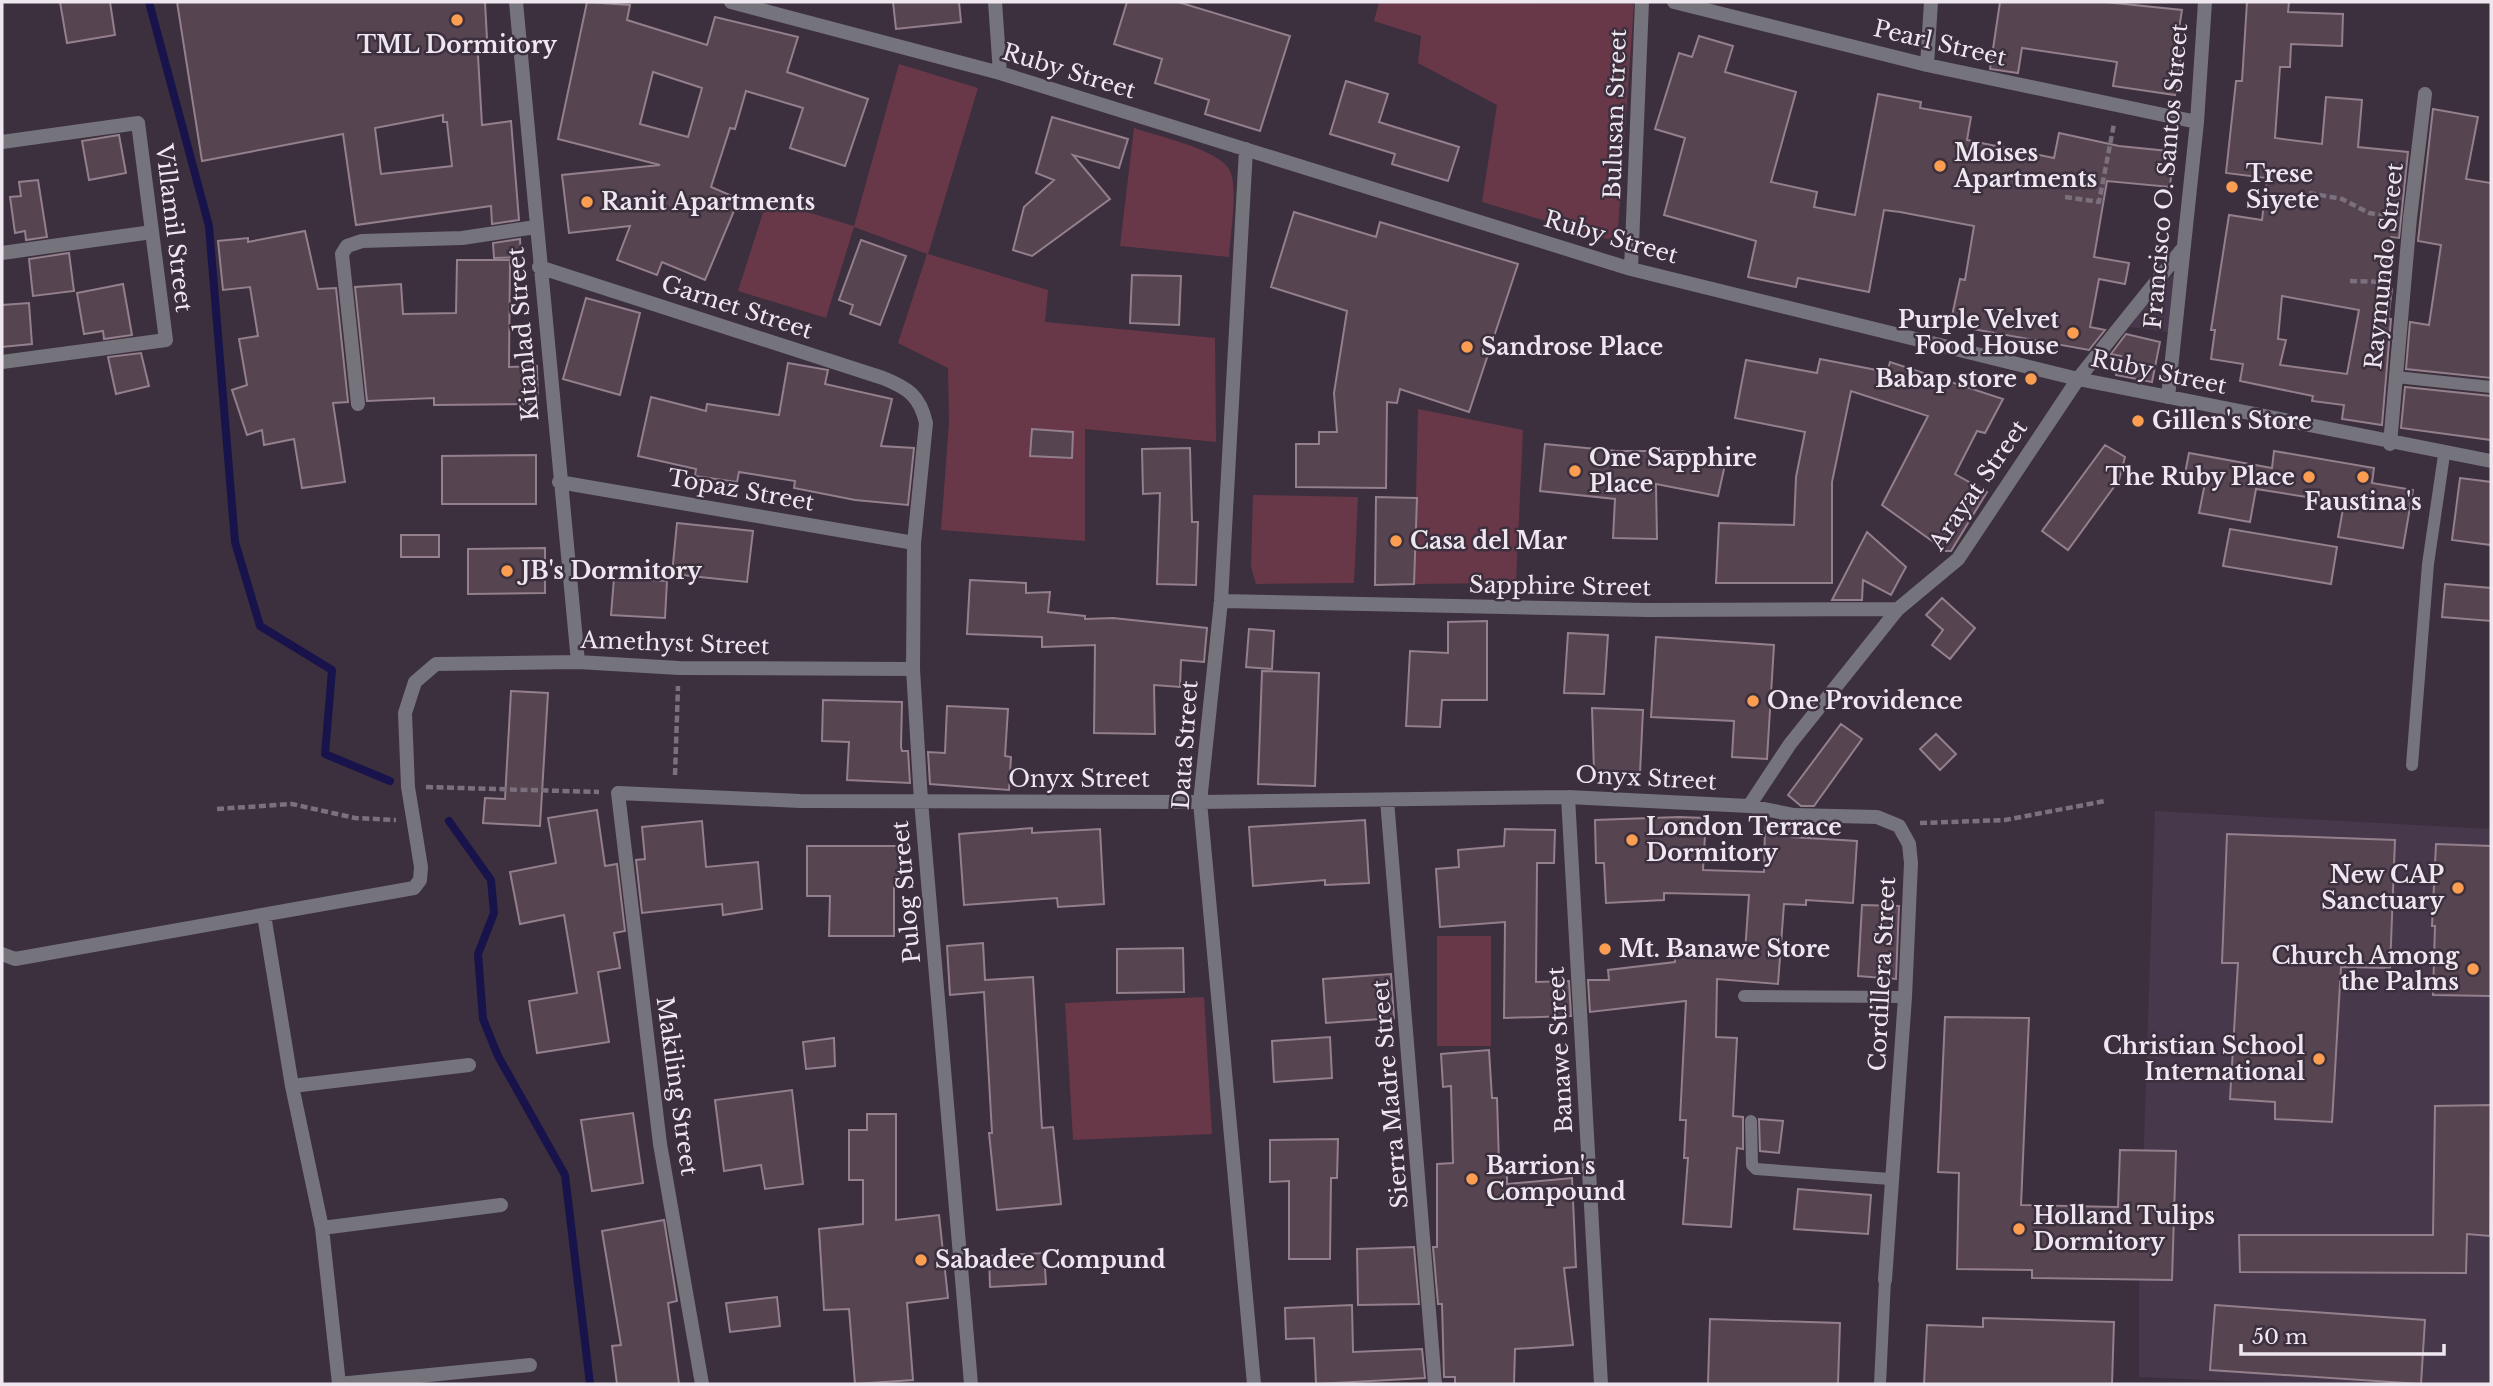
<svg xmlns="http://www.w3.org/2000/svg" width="2493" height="1386" viewBox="0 0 2493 1386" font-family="'Libre Baskerville',serif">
<rect width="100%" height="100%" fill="#3c2f3e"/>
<path fill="#47384b" d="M2176 272 2169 332 2130 327 2151 295Z
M2155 811 2491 829V1384H2298L2139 1377V1289Z"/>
<path fill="#683848" d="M1379 2 1634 4 1617 242 1482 202 1497 105 1418 63 1421 36 1374 21Z
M899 64 978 88 928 254 1048 290 1045 322 1215 338 1216 442 1085 429V541L941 530 949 423 948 368 898 343 927 254 854 227 826 318 738 291 767 200 854 226Z
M1134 128C1157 136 1217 149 1229 169 1239 186 1230 236 1229 257L1120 246Z
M1418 409 1523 430 1516 583 1414 584Z
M1253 495 1358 497 1354 583 1256 584 1251 567Z
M1437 936H1491V1046H1437Z
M1204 997 1212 1134 1073 1140 1065 1003Z"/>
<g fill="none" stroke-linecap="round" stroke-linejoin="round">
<path stroke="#19134c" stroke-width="8" d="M149 2 209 226 235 542 260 626 332 670 325 754 390 781
M449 821 491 880 494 913 478 954 483 1019 498 1056 565 1175 590 1384"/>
</g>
<path fill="#564450" stroke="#947f8c" stroke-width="2" fill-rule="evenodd" d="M60 2H110L115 35 67 43Z
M177 2H485L487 39H477L482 125 511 121 519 220 492 224 491 206 356 225 343 134 202 161ZM443 115V122H447L452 166 381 174 375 128Z
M587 2 630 5 627 20 707 45 715 17 798 37 787 72 868 99 845 166 790 148 803 108 746 91 735 129 730 128 711 187 739 199 705 280 662 262 657 275 617 260 630 226 569 233 562 175 660 165 558 139ZM653 72 702 88 688 137 640 124Z
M893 2H959L961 22 896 29Z
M1127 2H1178L1290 36 1260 131 1205 114 1209 100 1155 83 1162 59 1114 44Z
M2000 2H2105L2182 10 2176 48H2182L2175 95 2113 86 2117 62 2022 48 2018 73 1990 69Z
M2247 2H2289L2288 12 2343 14 2342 46 2291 44 2290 67H2280L2275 138 2322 144 2326 97 2362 100 2358 147 2408 152 2399 238 2391 237 2388 246 2384 288 2392 289 2388 319H2391L2382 425 2342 419 2344 405 2312 401 2313 396 2240 381 2243 364 2211 359 2215 330H2211L2229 215 2262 220 2267 178 2226 173 2236 81H2242ZM2282 296 2359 310 2347 374 2280 365 2286 340 2278 339Z
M1699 36 1733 46 1725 72 1796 92 1771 182 1817 192 1814 207 1855 215 1878 94 1921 102 1920 108 1971 117 1967 140 2054 158 2059 133 2119 146 2168 151 2166 166H2172L2170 187 2107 181 2094 257 2129 263 2125 284 2099 279 2090 327 2105 330 2089 350 1950 325 1960 279 1965 280 1974 226 1900 212 1884 210 1869 292 1798 278 1796 287 1748 277 1756 241 1664 215 1685 138 1655 129 1679 53 1692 57Z
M1346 81 1388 94 1379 122 1459 147 1448 181 1392 164 1395 154 1330 134Z
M2433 109 2478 117 2466 179 2491 183V378L2406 369 2410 322 2429 325 2441 245 2418 241Z
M1052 117 1128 139 1119 168 1073 155 1110 199 1032 256 1013 250 1024 207 1054 180 1036 173Z
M119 135 126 173 89 180 82 141Z
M38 180 47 237 26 240 25 231 15 233 10 197 21 196 19 182Z
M1294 212 1376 237 1380 222 1518 264 1469 412 1400 389 1397 403 1387 402 1386 488 1296 487V444H1319V432H1337L1334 393 1347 311 1271 287Z
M305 231 318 289 336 288 348 402 333 403 345 482 302 488 294 439 264 445 262 430 247 435 232 390 247 385 239 339 258 336 250 287 223 290 218 241 248 238V242Z
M520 239 521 257 494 258 493 243Z
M861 240 906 256 880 325 850 314 853 305 839 300Z
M69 253 74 291 33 296 29 259Z
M457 260H510L509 367 537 366 538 404 434 405V398L367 401 355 287 401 284 403 314 456 313Z
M1132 275 1181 276 1179 325 1130 323Z
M123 284 132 335 104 339 103 331 84 334 77 293Z
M586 298 640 313 620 395 563 379Z
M29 303 32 344 2 347V305Z
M2126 334 2160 342 2152 382 2116 375 2121 356 2111 354Z
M141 353 149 386 116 394 108 357Z
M1820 359 1887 372 1890 362 2003 399 1985 433 1977 431 1955 474 1987 492 1951 551H1946L1882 505 1928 416 1851 391 1832 482V583H1716L1719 523 1794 525 1796 477 1805 432 1735 418 1746 360 1817 373Z
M788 363 828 370 825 384 892 399 881 446 914 448 908 505 855 500 794 488 795 481 739 472 737 482 695 476 696 469 638 456 651 397 706 411 707 404 779 415Z
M2405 387 2491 396V440L2401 428Z
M1032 429 1073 432 1072 458 1030 456Z
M1545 444 1617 451H1683L1726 460 1718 496 1656 484 1657 539 1613 538 1615 499 1540 491Z
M2105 445 2125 457 2119 480 2068 550 2042 531Z
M1190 448 1192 522H1198L1196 585 1157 584 1160 493 1143 494 1142 449Z
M2274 451 2374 468 2372 483 2413 490 2403 548 2338 537 2344 503 2256 489 2250 522 2199 513 2205 483 2184 479 2189 453 2272 468Z
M536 455V504H442V456Z
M2460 478 2491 482V545L2452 540Z
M1376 497 1417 498 1414 584 1375 585Z
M677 523 753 531 747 582 672 574Z
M2230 529 2337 547 2331 584 2223 566Z
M1867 532 1906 567 1901 576 1891 595 1863 580 1862 600H1832Z
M401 535H439V557H401Z
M545 548V593L468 594V549Z
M614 578 667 581 665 618 611 615Z
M970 580 1026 583V593L1050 592 1048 612 1085 616V619L1113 618 1207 628 1204 662 1181 660 1180 687 1154 685 1155 734 1094 733 1095 645 1042 647V637L967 634Z
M2445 584 2491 588V621L2442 617Z
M1942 598 1975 628 1950 659 1932 645 1943 630 1926 615Z
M1487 621V700H1442L1440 727 1406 726 1410 651 1448 653V622Z
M1249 629 1274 631 1272 669 1246 667Z
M1568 633 1608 635 1604 694 1564 693Z
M1656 637 1774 645 1767 759 1732 757 1734 721 1651 717Z
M1262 671 1319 673 1315 786 1258 784Z
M511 691 548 693 540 826 483 823 485 798 505 799Z
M823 700 902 702 901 747 902 751H908L910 783 847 780 849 742 822 741Z
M947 706 1008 709 1005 756 1011 757 1009 790 930 784 928 752 945 753Z
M1592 708 1643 710 1640 773 1594 771Z
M1841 724 1862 739 1814 806H1801L1788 795Z
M1936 734 1956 754 1940 770 1920 749Z
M597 810 605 866 617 864 625 931 614 933 620 968 598 972 609 1042 537 1053 529 1001 577 993 564 915 520 924 510 872 556 863 548 818Z
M1679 817 1706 818 1703 870 1764 872 1765 827 1798 828 1792 837 1857 841 1853 903 1806 900V905L1784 904 1778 984 1717 979 1716 1037 1737 1038 1733 1116 1743 1117V1149L1737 1148 1731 1227 1683 1224 1688 1158H1684L1686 1120H1680L1686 1001 1590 1012 1588 980H1609L1608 970 1675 962V952H1745L1749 895 1664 893V900L1606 903 1604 863H1596L1595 820Z
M1365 820 1369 883 1325 885V880L1253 886 1249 827Z
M702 821 706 867 758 862 762 909 723 915 722 904 642 913 636 860 645 859 642 827Z
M1032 828V833L1100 829 1104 904 1058 907 1057 898 964 905 959 834Z
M1505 829 1555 830 1554 863H1537L1536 982 1569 981 1571 1016 1504 1018 1505 922 1440 927 1436 869 1459 867 1458 850 1504 846Z
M2227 834 2395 840 2390 968 2341 967 2332 1122 2275 1119V1102L2230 1099 2238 963H2222Z
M2436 844 2491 846V996L2433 995 2435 926H2432Z
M807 846H901L900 882H894V936H829L830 896H807Z
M1862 905 1899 906 1896 979 1858 976Z
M983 943 985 980 1033 977 1042 1128 1053 1127 1061 1204 997 1210 989 1133H992L984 992 950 995 947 946Z
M1183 948 1184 992 1117 993V949Z
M1391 974 1394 1018 1326 1023 1323 979Z
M1945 1017 2029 1018 2021 1205 2118 1207 2120 1150 2176 1151 2172 1280 2032 1278V1270L1957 1269 1959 1173 1938 1172Z
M1330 1037 1332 1078 1274 1082 1272 1041Z
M834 1038 835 1066 806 1069 803 1042Z
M1489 1050 1492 1098H1497L1499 1163H1507V1184L1572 1178 1576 1267 1564 1268 1573 1345 1515 1349 1514 1384H1455V1377H1444L1442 1304H1438L1433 1247H1437V1164L1453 1163 1451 1086 1443 1087 1441 1054Z
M792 1090 803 1184 765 1189 761 1165 724 1171 715 1100Z
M2491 1105 2490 1236 2467 1234 2466 1273 2240 1272 2239 1235H2433L2435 1106Z
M633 1113 643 1183 592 1191 581 1120Z
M867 1114H896V1220L939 1215 948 1298 907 1303 913 1380 855 1384 849 1309 824 1310 819 1229 863 1224V1180H849V1130H867Z
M1759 1119 1783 1121 1779 1153 1760 1151Z
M1338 1139 1337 1178H1331L1330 1259H1289V1181L1270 1182V1140Z
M1798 1189 1871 1195 1868 1234 1794 1229Z
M664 1220 677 1301 668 1303 679 1384H617L612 1346 621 1345 602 1231Z
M1414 1247 1419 1304 1358 1305 1357 1249Z
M1044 1253 1046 1284 990 1287 989 1256Z
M777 1297 780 1326 730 1332 726 1303Z
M1352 1305 1353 1352 1422 1349 1425 1378 1316 1384 1314 1338 1286 1339 1285 1308Z
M2215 1305 2425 1320 2421 1384 2210 1370Z
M1983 1318 2114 1322 2112 1384H1924L1927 1325 1983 1327Z
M1710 1319 1840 1323 1838 1384H1708Z"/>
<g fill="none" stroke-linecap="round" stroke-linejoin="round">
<path stroke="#7b707d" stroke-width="4.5" stroke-dasharray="7 3.5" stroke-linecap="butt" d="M2309 193 2342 199 2369 213 2391 217
M2065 197 2099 202 2114 124
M2350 281 2386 282
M675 775 678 686
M426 787 599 792
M217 809 292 804 355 818 396 820
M1920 823 2005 820 2105 801"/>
<path stroke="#75737b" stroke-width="12" d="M2396 377 2491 387
M2412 765 2428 564 2444 455
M1744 996 1905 997
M1751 1121 1752 1165 1756 1169 1890 1179
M1880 1384 1885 1280"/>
<path stroke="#75737b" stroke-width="14" d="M516 2 578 662
M731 2 1000 73 1631 269 2078 379 2491 461
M995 2 1000 73
M1674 2 1927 65 2197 122
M1927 65 1931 2
M2 142 138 123 166 340 2 362
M1246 149 1221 601 1200 802 1254 1384
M2 253 152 232
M539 267 883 378C908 388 920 396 926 423L914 543 913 669 921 801 971 1384
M1631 269 1642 2
M2168 397 2197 122 2205 2
M358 404 342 254 347 246 362 241 462 238 536 227
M2390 444 2410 218 2425 94
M559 482 914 543
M1221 601 1647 610 1898 609
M1568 797 1601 1384
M1387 800 1435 1384
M1749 806 1790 744 1898 609 1958 559 2078 379 2184 247
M264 915 292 1086 322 1228 339 1384
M2 954 15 959 414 888 420 880 421 867 408 787 405 713 415 682 436 664 578 662 679 668 913 669
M292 1086 469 1065
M322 1228 501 1205
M339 1384 530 1365
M702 1384 660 1144 618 793 800 801 1200 802 1568 797 1749 806 1794 815 1877 817 1899 826 1909 844 1911 863 1905 997 1885 1280"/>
</g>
<g fill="#fb9e51" stroke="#3c2f3e" stroke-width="2.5">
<circle cx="457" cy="20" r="7"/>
<circle cx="1940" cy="166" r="7"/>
<circle cx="2232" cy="187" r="7"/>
<circle cx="587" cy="202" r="7"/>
<circle cx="2073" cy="333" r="7"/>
<circle cx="1467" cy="347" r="7"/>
<circle cx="2031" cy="379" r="7"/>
<circle cx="2138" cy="421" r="7"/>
<circle cx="1575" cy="471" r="7"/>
<circle cx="2309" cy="477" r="7"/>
<circle cx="2363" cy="477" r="7"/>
<circle cx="1396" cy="541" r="7"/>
<circle cx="507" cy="571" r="7"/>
<circle cx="1753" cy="701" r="7"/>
<circle cx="1632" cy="840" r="7"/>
<circle cx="2458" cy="888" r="7"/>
<circle cx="1605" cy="949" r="7"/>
<circle cx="2473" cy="969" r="7"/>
<circle cx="2319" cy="1059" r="7"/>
<circle cx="1472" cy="1179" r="7"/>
<circle cx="2019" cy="1229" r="7"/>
<circle cx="921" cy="1260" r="7"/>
</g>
<g text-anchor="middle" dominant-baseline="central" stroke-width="5" stroke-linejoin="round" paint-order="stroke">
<g font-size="23" fill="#eee7f0" stroke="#3c2f3e">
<text transform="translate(1940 43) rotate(13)">Pearl Street</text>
<text transform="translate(1069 71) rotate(17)">Ruby Street</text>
<text transform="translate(1615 114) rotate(-88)">Bulusan Street</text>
<text transform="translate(2166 176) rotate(-85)">Francisco O. Santos Street</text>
<text transform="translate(174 228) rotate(83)">Villamil Street</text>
<text transform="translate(1611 237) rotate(16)">Ruby Street</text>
<text transform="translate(2384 266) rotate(-84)">Raymundo Street</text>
<text transform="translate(737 307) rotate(18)">Garnet Street</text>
<text transform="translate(523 334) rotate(-95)">Kitanlad Street</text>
<text transform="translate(2159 372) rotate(12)">Ruby Street</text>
<text transform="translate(1978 485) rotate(-55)">Arayat Street</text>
<text transform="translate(741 490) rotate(10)">Topaz Street</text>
<text transform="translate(1560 586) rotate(1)">Sapphire Street</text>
<text transform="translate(675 643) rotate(2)">Amethyst Street</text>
<text transform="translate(1185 745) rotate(-86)">Data Street</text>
<text transform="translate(1646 778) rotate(3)">Onyx Street</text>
<text x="1079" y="779">Onyx Street</text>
<text transform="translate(906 892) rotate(-95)">Pulog Street</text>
<text transform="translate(1882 974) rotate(-87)">Cordillera Street</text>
<text transform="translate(1560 1050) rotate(-93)">Banawe Street</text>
<text transform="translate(677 1086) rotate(82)">Makiling Street</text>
<text transform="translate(1390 1094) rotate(-95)">Sierra Madre Street</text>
</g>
<g font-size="23" font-weight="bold" fill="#eee7f0" stroke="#3c2f3e" text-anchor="start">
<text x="457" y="45" text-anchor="middle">TML Dormitory</text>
<text x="1954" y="153">Moises<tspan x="1954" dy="26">Apartments</tspan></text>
<text x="2246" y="174">Trese<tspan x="2246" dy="26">Siyete</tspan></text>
<text x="601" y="202">Ranit Apartments</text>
<text x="2059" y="320" text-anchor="end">Purple Velvet<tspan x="2059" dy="26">Food House</tspan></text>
<text x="1481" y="347">Sandrose Place</text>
<text x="2017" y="379" text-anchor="end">Babap store</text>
<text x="2152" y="421">Gillen's Store</text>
<text x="1589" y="458">One Sapphire<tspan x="1589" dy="26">Place</tspan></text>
<text x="2295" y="477" text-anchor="end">The Ruby Place</text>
<text x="2363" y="502" text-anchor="middle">Faustina's</text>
<text x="1410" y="541">Casa del Mar</text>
<text x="521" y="571">JB's Dormitory</text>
<text x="1767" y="701">One Providence</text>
<text x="1646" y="827">London Terrace<tspan x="1646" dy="26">Dormitory</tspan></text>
<text x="2444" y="875" text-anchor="end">New CAP<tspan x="2444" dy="26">Sanctuary</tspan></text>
<text x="1619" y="949">Mt. Banawe Store</text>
<text x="2459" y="956" text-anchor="end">Church Among<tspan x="2459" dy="26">the Palms</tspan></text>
<text x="2305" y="1046" text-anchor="end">Christian School<tspan x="2305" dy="26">International</tspan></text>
<text x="1486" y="1166">Barrion's<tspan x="1486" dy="26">Compound</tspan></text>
<text x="2033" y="1216">Holland Tulips<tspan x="2033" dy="26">Dormitory</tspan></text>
<text x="935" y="1260">Sabadee Compund</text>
</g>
</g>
<rect width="2493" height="1386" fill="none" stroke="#eee7f0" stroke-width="7"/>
<path d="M2241 1344v10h203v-10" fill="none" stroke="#eee7f0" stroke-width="3.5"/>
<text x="2252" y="1344" font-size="21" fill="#eee7f0" stroke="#3c2f3e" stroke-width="5" paint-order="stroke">50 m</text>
</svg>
